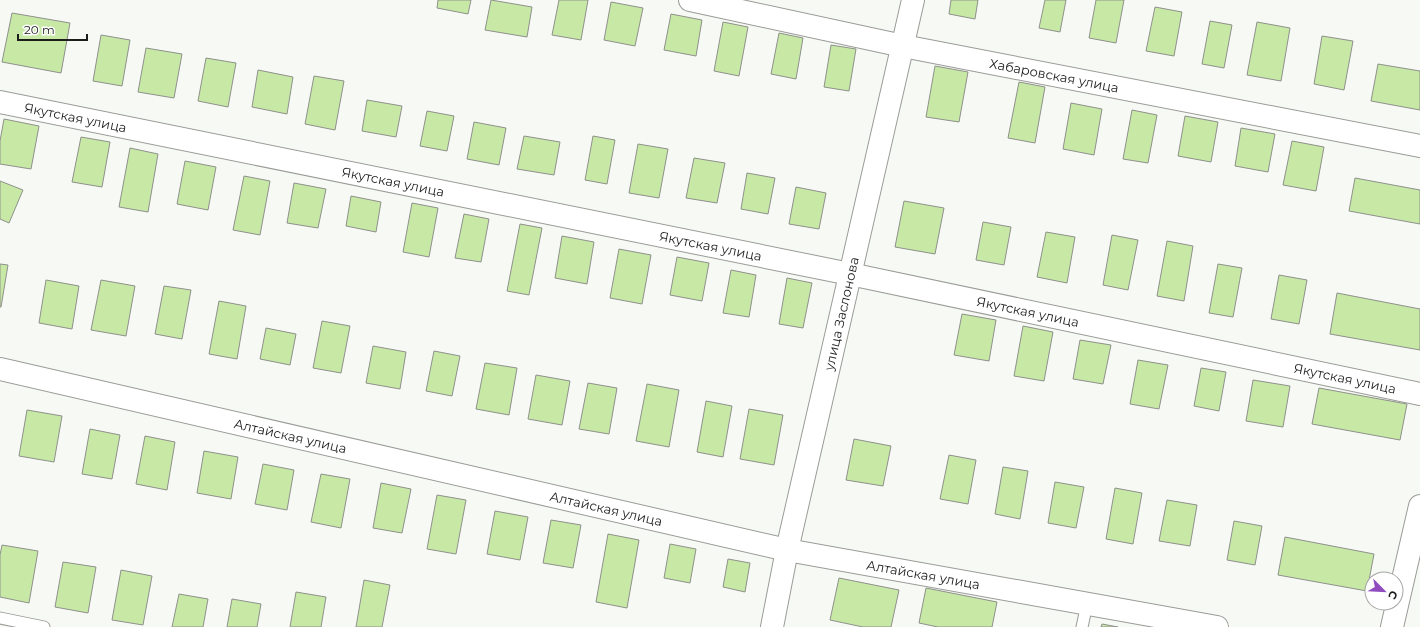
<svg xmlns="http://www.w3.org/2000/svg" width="1420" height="627" viewBox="0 0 1420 627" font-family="Montserrat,sans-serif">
<rect width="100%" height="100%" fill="#f7f9f4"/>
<path fill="#c8e8a6" stroke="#8e918c" d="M438 0H471L468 14 437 8Z
M491 0 532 7 527 37 485 30Z
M559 0H588L581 40 552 35Z
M951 0H978L975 19 949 14Z
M1045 0H1066L1060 32 1039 28Z
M1096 0H1124L1116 43 1089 38Z
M611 2 643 8 635 46 604 40Z
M1155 7 1182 12 1174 56 1146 51Z
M12 13 70 23 61 73 2 62Z
M671 14 702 20 696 56 664 50Z
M1210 21 1232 25 1224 68 1202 64Z
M723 22 748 27 739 76 714 71Z
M1257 22 1290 28 1281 81 1247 75Z
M779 33 803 38 796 79 771 74Z
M101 35 130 40 122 86 93 81Z
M1322 36 1353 41 1344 90 1314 84Z
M831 45 856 49 849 91 824 87Z
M146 48 182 54 174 98 138 92Z
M206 58 236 63 228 107 198 101Z
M1378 64 1420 71V110L1371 101Z
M935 66 968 72 959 122 926 117Z
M258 70 293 77 287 114 252 107Z
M314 76 344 81 335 130 305 124Z
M1019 82 1045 87 1035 143 1008 138Z
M367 100 402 106 396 137 362 131Z
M1071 103 1102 109 1094 155 1063 149Z
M1132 110 1157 115 1148 163 1123 159Z
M427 111 454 116 447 151 420 146Z
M1185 116 1218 122 1211 162 1178 156Z
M4 119 39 126 31 169 0 164V141Z
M474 122 506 128 499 165 467 159Z
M1241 128 1275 134 1268 172 1235 166Z
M524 136 560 142 554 175 517 169Z
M593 136 615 140 607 184 585 180Z
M81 137 110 142 102 187 72 182Z
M1292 141 1324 147 1316 191 1283 185Z
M638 144 668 149 659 198 629 193Z
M130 148 158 154 148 212 119 207Z
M694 158 725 163 717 203 686 198Z
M185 161 216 167 208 210 177 204Z
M747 173 775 178 768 214 741 209Z
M244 176 270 181 260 235 233 230Z
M1355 178 1420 190V224L1349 211Z
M0 181 23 190 9 223 0 219Z
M294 183 326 189 318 228 287 223Z
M796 187 826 193 819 229 789 224Z
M351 196 381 202 376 232 346 226Z
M904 201 944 208 935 254 895 247Z
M412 203 438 208 429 257 403 252Z
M464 214 489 219 481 262 455 258Z
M983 222 1011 227 1004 265 976 260Z
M520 224 542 228 529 295 507 291Z
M1046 232 1075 237 1067 283 1037 277Z
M1112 235 1138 240 1128 290 1103 285Z
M562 236 594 242 587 284 555 278Z
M1167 241 1193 246 1184 301 1157 296Z
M619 249 651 255 642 304 610 298Z
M677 257 709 263 702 301 670 295Z
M0 264 8 265 1 307H0Z
M1218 264 1242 268 1233 317 1209 313Z
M731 270 756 275 749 317 723 313Z
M1279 275 1307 280 1299 324 1271 319Z
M787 278 812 283 803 328 779 324Z
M46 280 79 286 72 329 39 323Z
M101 280 135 286 126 336 91 330Z
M164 286 191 290 182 339 155 334Z
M1337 293 1420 309V350L1330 334Z
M219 301 246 306 237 359 209 354Z
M962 314 996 320 989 361 954 355Z
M322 321 350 326 341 373 313 368Z
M1023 326 1053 332 1044 381 1014 376Z
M266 328 296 334 290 365 260 359Z
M1080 340 1111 345 1103 384 1073 379Z
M373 346 406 352 400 389 366 383Z
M434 351 460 356 452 396 426 391Z
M1138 360 1168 365 1159 409 1130 404Z
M485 363 517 368 509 415 476 409Z
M1201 368 1226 372 1219 411 1194 406Z
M536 375 570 381 562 425 528 419Z
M1253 380 1290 386 1283 427 1246 421Z
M588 383 617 388 609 434 579 429Z
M647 384 679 390 669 447 636 441Z
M1319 388 1407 404 1400 440 1312 424Z
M706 401 732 406 723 457 697 452Z
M749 409 783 415 774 465 740 459Z
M27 410 62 416 54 462 19 456Z
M90 429 120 435 112 479 82 474Z
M145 436 175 442 167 490 136 484Z
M854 439 891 446 883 486 846 480Z
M204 451 238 457 231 499 197 493Z
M949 455 976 460 968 504 940 499Z
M263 464 294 470 287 510 255 504Z
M1003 467 1028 471 1020 519 995 514Z
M321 474 350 479 341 528 311 522Z
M1055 482 1084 487 1076 528 1048 523Z
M381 483 411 489 402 533 373 528Z
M1115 488 1142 493 1133 544 1106 539Z
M437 495 466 500 456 554 427 549Z
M1167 500 1197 505 1190 546 1159 541Z
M495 511 528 517 520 560 487 554Z
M551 520 581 525 573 568 543 563Z
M1234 521 1262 526 1255 565 1227 560Z
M608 534 639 540 627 608 596 602Z
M1285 537 1374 554 1367 591 1278 575Z
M670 544 696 549 690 583 664 578Z
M2 545 38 551 29 603 0 597V555Z
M728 559 750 563 745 592 723 587Z
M63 562 96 567 88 613 55 607Z
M121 570 152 576 143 625 112 620Z
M839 578 899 590 891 627H863L830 620Z
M364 580 390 585 382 627H356Z
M926 588 997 602 992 627H938L919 623Z
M296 592 326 597 321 627H290Z
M179 594 208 599 203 627H172Z
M232 599 261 604 257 627H227Z
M1102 624 1118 627H1101Z"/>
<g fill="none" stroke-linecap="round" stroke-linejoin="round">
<defs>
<path id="service" d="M0 618 44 627
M1082 627 1087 604"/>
<g id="minor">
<path id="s1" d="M690 0 903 46 1420 146"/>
<path id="s2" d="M0 102 850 274 1420 394"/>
<path id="s3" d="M0 369 787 550 1217 627"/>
<path id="s4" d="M772 627 787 550 913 0"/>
<path d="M1392 627 1420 506"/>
</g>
</defs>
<use href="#service" stroke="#9a9c98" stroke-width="13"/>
<use href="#minor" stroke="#9a9c98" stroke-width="24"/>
<use href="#service" stroke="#fff" stroke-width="11"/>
<use href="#minor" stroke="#fff" stroke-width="22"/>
</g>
<g text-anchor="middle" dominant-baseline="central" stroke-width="4" stroke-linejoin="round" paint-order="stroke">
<g font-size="13" fill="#1d1e1c" stroke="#fff">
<text stroke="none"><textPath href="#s1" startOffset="372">Хабаровская улица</textPath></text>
<text stroke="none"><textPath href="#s2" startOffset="77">Якутская улица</textPath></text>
<text stroke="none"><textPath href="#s2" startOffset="401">Якутская улица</textPath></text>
<text stroke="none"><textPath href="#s2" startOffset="725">Якутская улица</textPath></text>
<text stroke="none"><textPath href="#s2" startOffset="1049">Якутская улица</textPath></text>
<text stroke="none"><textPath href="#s4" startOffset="321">улица Заслонова</textPath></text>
<text stroke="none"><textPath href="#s2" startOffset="1373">Якутская улица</textPath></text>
<text stroke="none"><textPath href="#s3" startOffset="298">Алтайская улица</textPath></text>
<text stroke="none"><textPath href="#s3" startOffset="622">Алтайская улица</textPath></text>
<text stroke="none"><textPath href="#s3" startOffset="946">Алтайская улица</textPath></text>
</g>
</g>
<g transform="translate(1384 591) rotate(114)"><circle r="19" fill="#ffffff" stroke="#a5a5a4"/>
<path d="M0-3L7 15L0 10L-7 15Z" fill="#904bbe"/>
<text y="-6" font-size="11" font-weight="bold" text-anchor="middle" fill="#1d1e1c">С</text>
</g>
<path d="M18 34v6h69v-6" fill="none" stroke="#1d1e1c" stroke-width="2"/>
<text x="24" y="34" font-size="12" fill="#1d1e1c" stroke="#ffffff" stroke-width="3" paint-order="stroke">20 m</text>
</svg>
